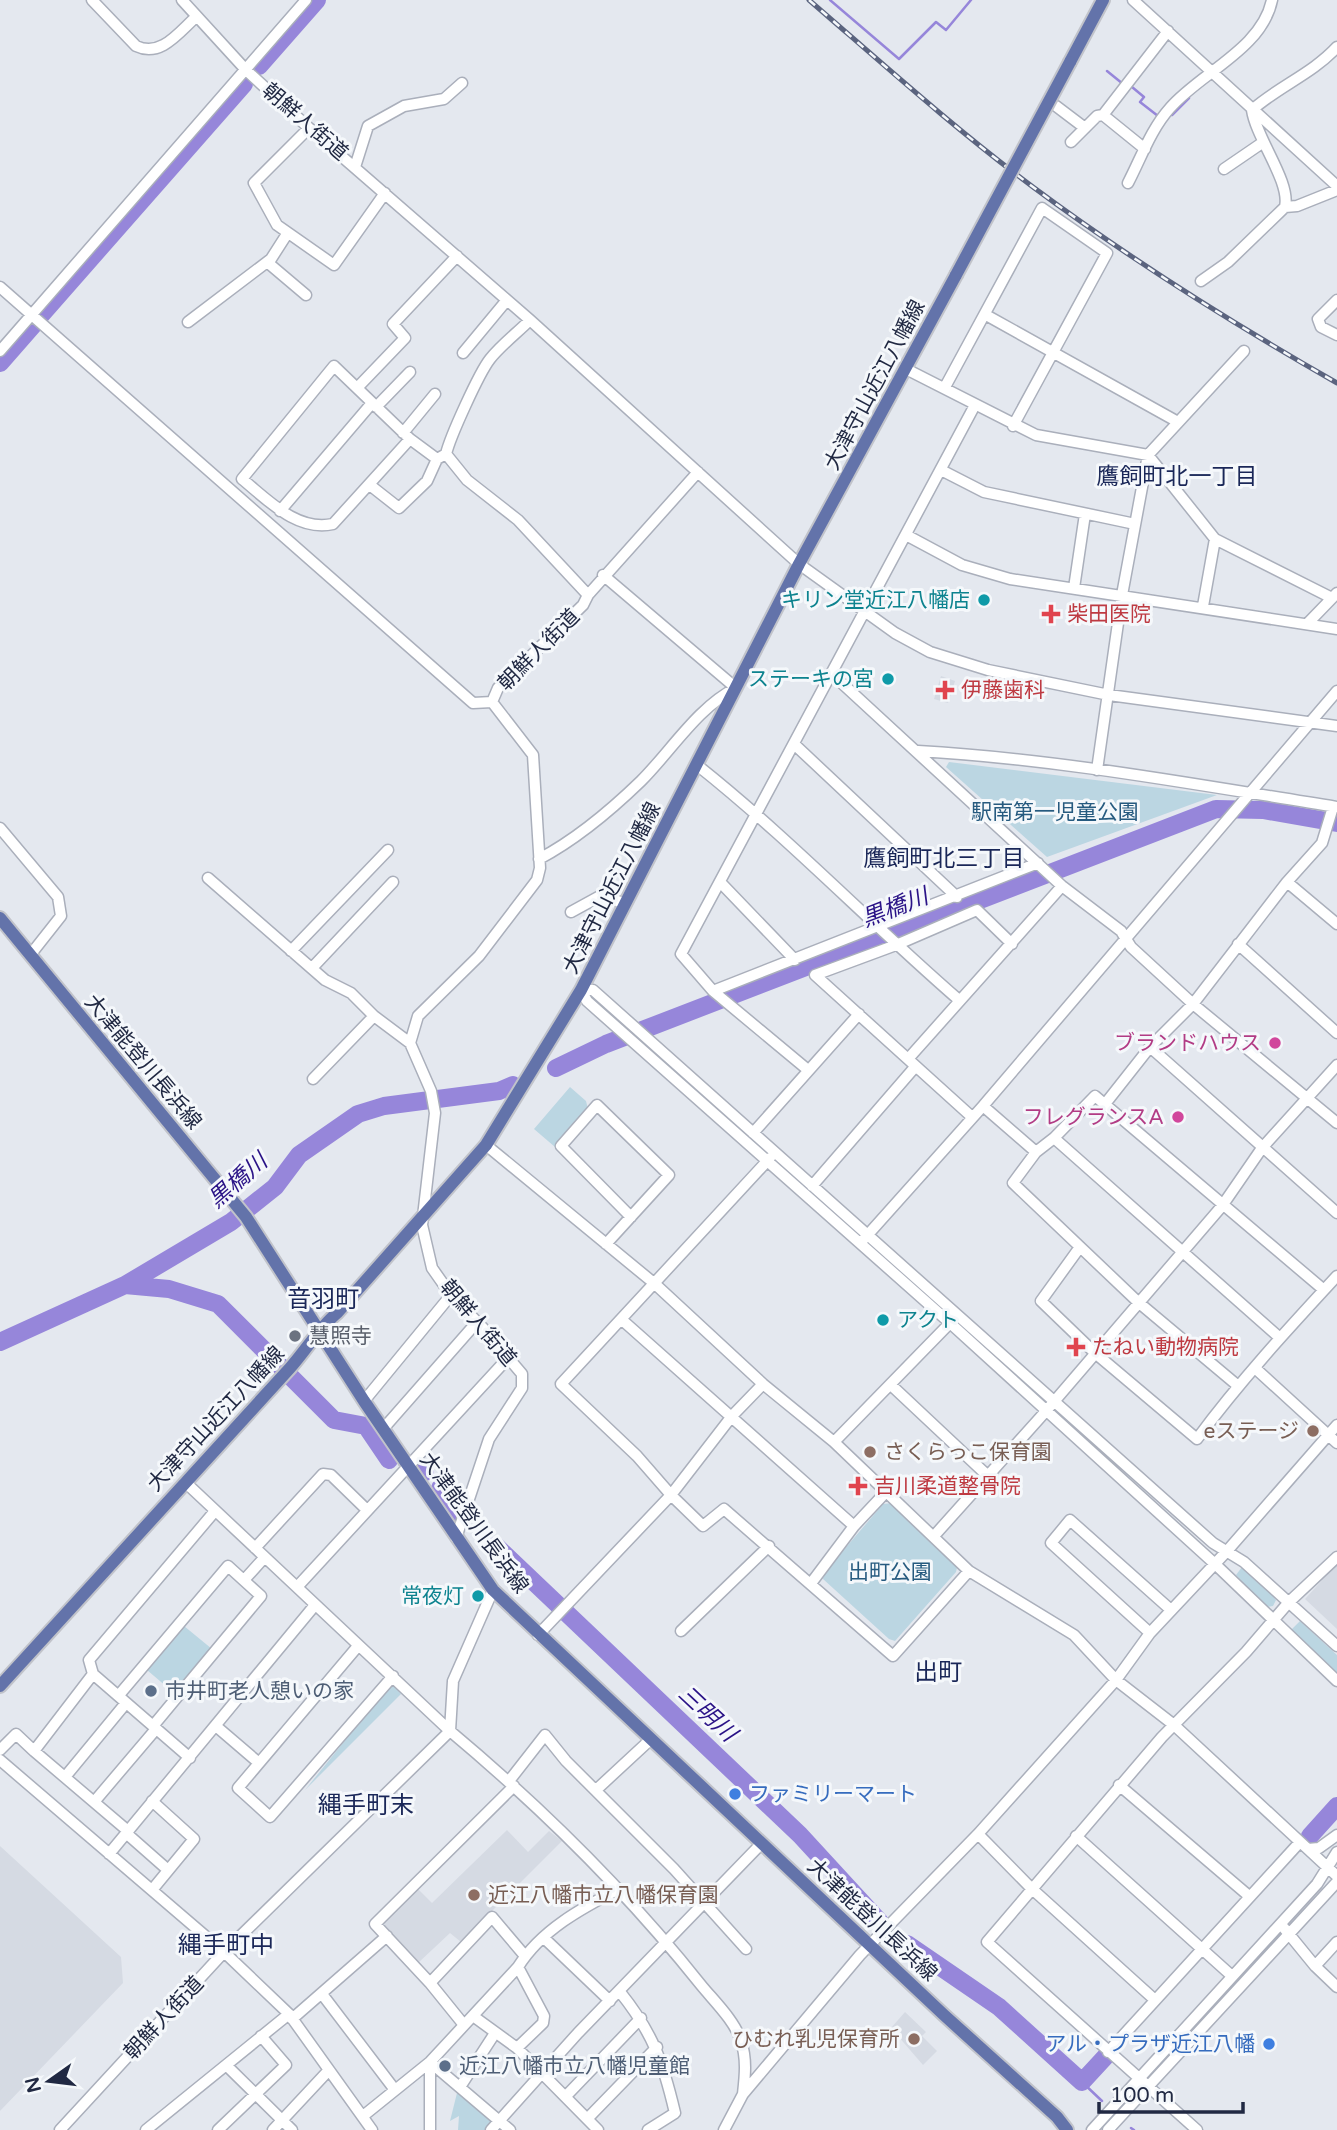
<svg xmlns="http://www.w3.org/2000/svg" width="1337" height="2130" viewBox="0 0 1337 2130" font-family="'Varela Round','Noto Sans JP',sans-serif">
<rect width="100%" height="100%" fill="#e4e8ef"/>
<path fill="#d5dae3" d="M941 676 955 681 948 703 934 699Z
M1337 1564V1629L1305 1599Z
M507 1830 528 1852 549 1831 562 1841 461 1942 450 1933 417 1964 383 1928V1920L416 1887 432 1903Z
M0 1846 121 1957 123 1983 0 2111Z
M905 2012 926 2032 922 2036 937 2051 923 2065 891 2028Z"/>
<path fill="#bbd6e2" d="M949 762 1217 795 1047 857 946 767Z
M570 1087 586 1101 588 1109 555 1147 534 1129Z
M893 1503 958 1563 956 1572 895 1641 889 1639 823 1579 824 1573 883 1504Z
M1242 1567 1273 1596 1276 1600 1273 1606 1266 1607 1236 1575Z
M1300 1621 1337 1655V1673L1291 1630Z
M184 1626 212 1649 174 1693 147 1670Z
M389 1686H394L401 1694 305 1790Z
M457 2093 491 2118V2127L485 2130H458L459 2116 450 2121Z"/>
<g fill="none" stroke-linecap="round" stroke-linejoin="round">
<path stroke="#9686da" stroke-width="2.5" d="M830 0 899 59 936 22 946 30 971 0
M1107 71 1123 84
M1132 87 1144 97 1140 102 1158 116
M1172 115 1189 98
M1082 2082 1102 2101
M1131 2128 1134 2130"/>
<path stroke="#9686da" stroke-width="18" d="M259 66 317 0
M41 315 244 84
M0 363 35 323
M556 1068 606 1044 1216 809 1263 810 1337 823
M125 1285 169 1289 218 1304 334 1420 366 1426 389 1460
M0 1342 125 1285 231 1222 275 1187 299 1155 358 1114 384 1106 499 1091 513 1085
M416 1466 425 1472
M440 1488 460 1515
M496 1546 800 1835 880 1922
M1310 1836 1337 1806
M907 1944 999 2007 1082 2082 1106 2056"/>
<defs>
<path id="minor" d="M92 0 136 46C161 58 179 32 196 17
M182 0 246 70 309 128 530 320 799 564 895 633 930 652 988 670 1109 695 1337 726
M1133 0 1337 186
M1056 106 1085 128
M1252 110C1279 86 1312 74 1337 47
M1103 115 1145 149
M309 128 254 183 277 225 334 265 385 193
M1071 142 1097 116 1103 115 1168 31
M355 167 368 126 404 106 444 99 462 83
M1224 169 1262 143
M1128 183C1141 158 1151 129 1170 108 1200 73 1262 49 1272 0
M1285 207 1297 206 1337 190
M267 262 306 295
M1201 281 1228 262 1285 207C1291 182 1256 138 1252 110
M0 287 473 703 492 702
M1337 300 1318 319 1321 327 1337 335
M986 315 1178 422
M188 322 271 259 287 234
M0 351 306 0
M463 353 507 300
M906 369 1036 435 1148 455 1215 539 1332 598
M945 387 1042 208 1107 253 1013 426
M357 388 405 338 393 324 457 256
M376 407 410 372
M403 433 435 394
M410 439 333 524C297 532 268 500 242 479L334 366 410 439 437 459 446 454
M941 470 984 492 1135 524
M371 486 399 508 427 481 437 459
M280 511 372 403
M906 535 962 565 1010 579 1337 629
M1074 588 1085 514
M588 595 698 472
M1203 606 1215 539
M1307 624 1337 593
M833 675 1062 886 1121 931 1131 947 1193 1004 1337 1123
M794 744 957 897
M918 751C1059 759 1198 785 1337 807
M697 765C789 838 870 923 959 1000
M1097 770 1122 595 1148 455 1244 351
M0 828 58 897 61 916 31 954
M539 859C577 839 610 811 641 781 671 751 698 707 736 688L603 575
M208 878 325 980 351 993 374 1016 313 1079
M720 882 795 960
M1287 882 1337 924
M571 912 602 895 625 904
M1238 944 1337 1033
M291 951 388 850
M312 968 393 882
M581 990 587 1001 950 1323 1215 1564 1337 1681
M581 990H593L1213 1543 1244 1562 1337 1646
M713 991 1038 863
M374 1016 410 1043
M1150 1047 1337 1213
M908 1059 1062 886
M808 1070 713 991 681 954 975 405
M1105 1104 1150 1047 1193 1004 1287 882 1322 843 1333 807
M983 1106 1036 1152
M972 1117 815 975 896 945 977 910 1012 944
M753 1133 859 1014
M1054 1138 1280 1338
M486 1145 655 1284 763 1384 834 1442 969 1571 1074 1635 1116 1680 1174 1725 1337 1876
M770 1158 561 1384 637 1456 671 1495 703 1526 724 1509 893 1656 969 1571
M812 1186 915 1067
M864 1239 983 1106 1337 691
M606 1244 669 1175 597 1105 561 1146 631 1217
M1080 1247 1041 1301 1095 1353 1197 1439C1240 1381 1288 1329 1337 1276
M621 1319 854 1526
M1256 1369 1337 1443
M891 1385 989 1477
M1237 1385 1138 1302 1013 1183 1036 1152 1054 1138 1095 1096 1324 1290
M364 1401 451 1295
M383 1429 477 1322
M834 1442 950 1323
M934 1536 1046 1411 1222 1206 1262 1148 1337 1065
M456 1538 489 1439 522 1388V1374L483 1328 451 1295 432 1268 422 1225 435 1113 431 1091 410 1043 418 1016 479 956 537 880 540 868 533 755 492 702 498 688 583 605 588 595 518 520 467 480 446 454C450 437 479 373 490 359 501 345 517 333 530 320
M255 1548 323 1474 331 1475 367 1510
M244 1580 264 1558
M812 1582 854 1526 886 1492
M297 1587 508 1358
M493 1590 453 1681 450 1731C542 1808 627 1892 701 1985 714 2001 735 2021 741 2041 747 2059 745 2076 743 2094
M681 1631 769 1546
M1150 1633 1051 1543 1070 1520 1171 1610
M538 1635 671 1495 732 1416 763 1384
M358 1646 238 1788 270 1817 393 1676
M119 1695 228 1566 261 1596 153 1726
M217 1727 259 1763
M0 1750 16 1734 34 1751 93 1674
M34 1751 128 1831
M190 1758 93 1674 89 1660 215 1511
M0 1760 224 1952 289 2014 372 2130
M65 1777 126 1703
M509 1781 545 1735 566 1761 674 1869 746 1949
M1119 1785 1249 1896
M596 1790 650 1740
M94 1802 156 1729
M126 1833 168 1870
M978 1834 1031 1888 1155 2000
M1076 1836 1232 1976
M1308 1849 1319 1848 1337 1835
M109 1854 315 1605
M152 1890 194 1839 152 1801
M1284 1928 1315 1966 1337 1987
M545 1939 610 2001
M1315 1966 1337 1942
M430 1983 492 1917 525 1956
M620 1992C653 2033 663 2062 675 2113L648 2130
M322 1994 395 2090
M473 2016 517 2048 598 2130
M292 2019 387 1936
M464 2025 430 1983 375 1924 514 1786
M517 2048 543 2023 544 2016 518 1967
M1108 2052 1300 1842
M430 2062 510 2130
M226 2065 292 2130
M460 2087 495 2033
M567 2095 641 2018
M363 2116 430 2062 518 1967C541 1930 582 1908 619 1889
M588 2118 657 2047
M60 2130 224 1952 450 1731 185 1482
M146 2130 289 2014
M218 2130 286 2065 261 2036
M273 2130 329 2070
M430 2130V2062
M491 2130 578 2033 761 1844
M724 2130 743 2094 860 1955 978 1834 1116 1680 1150 1633 1227 1551 1337 1425
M1092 2130 1317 1884 1337 1852
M1108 2130 1337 1882
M1197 2130 987 1942 1162 1737 1246 1652 1289 1602 1337 1557"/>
<path id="major" d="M1070 62 1103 0
M0 918 246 1217 364 1401 493 1590 944 2015 1057 2117 1067 2130
M0 1686 290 1368C307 1349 318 1329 337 1313L486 1145 581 990 799 564 956 275"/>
</defs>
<use href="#minor" stroke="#aaafbb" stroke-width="13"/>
<use href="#major" stroke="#c1c3ca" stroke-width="16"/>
<use href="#minor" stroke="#fff" stroke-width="10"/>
<use href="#major" stroke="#6373aa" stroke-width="12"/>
<defs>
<path id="rail" d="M809 0C883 64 955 129 1033 187 1130 259 1232 323 1337 383"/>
</defs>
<use href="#rail" stroke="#5b647f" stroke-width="5"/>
<use href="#rail" stroke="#f5f8fb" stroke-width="2.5" stroke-dasharray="8" stroke-linecap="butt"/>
<defs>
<path id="major-bridge" d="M956 275 1070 62"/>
</defs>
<use href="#major-bridge" stroke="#c1c3ca" stroke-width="16" stroke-linecap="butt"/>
<use href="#major-bridge" stroke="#6373aa" stroke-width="12"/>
</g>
<g fill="#0f9aa8" stroke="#f5f8fb" stroke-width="2.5">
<circle cx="984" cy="600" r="7"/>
<circle cx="888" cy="679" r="7"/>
<circle cx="883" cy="1320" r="7"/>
<circle cx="478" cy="1596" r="7"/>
</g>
<g fill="#e0444e" stroke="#f5f8fb" stroke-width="2.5">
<path d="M1047.5 603.5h7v7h7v7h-7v7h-7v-7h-7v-7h7z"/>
<path d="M941.5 679.5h7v7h7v7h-7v7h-7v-7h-7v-7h7z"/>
<path d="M1072.5 1336.5h7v7h7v7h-7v7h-7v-7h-7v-7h7z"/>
<path d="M854.5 1475.5h7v7h7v7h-7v7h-7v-7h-7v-7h7z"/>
</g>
<g fill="#d1479c" stroke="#f5f8fb" stroke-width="2.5">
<circle cx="1275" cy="1043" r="7"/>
<circle cx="1178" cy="1117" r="7"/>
</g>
<circle fill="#6b7280" stroke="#f5f8fb" stroke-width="2.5" cx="295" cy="1336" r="7"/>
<g fill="#8d6e63" stroke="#f5f8fb" stroke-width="2.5">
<circle cx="1313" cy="1431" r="7"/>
<circle cx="870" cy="1452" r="7"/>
<circle cx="474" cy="1895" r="7"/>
<circle cx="914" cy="2039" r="7"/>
</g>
<g fill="#5c6f8a" stroke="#f5f8fb" stroke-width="2.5">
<circle cx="151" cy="1691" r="7"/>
<circle cx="445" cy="2066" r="7"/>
</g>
<g fill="#3f7fe0" stroke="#f5f8fb" stroke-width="2.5">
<circle cx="735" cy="1794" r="7"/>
<circle cx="1269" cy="2044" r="7"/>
</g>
<g text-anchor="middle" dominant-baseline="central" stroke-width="6" stroke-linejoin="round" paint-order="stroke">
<g font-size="21" fill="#212943" stroke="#f5f8fb">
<text transform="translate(305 122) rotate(41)">朝鮮人街道</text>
<text transform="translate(875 385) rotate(-62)">大津守山近江八幡線</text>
<text transform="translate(539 650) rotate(-45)">朝鮮人街道</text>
<text transform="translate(612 888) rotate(-63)">大津守山近江八幡線</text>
<text transform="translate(143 1062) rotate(50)">大津能登川長浜線</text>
<text transform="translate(478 1323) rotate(50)">朝鮮人街道</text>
<text transform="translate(216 1419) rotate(-47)">大津守山近江八幡線</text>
<text transform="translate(474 1523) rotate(54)">大津能登川長浜線</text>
<text transform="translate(872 1920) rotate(43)">大津能登川長浜線</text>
<text transform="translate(164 2018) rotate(-47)">朝鮮人街道</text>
</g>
<g font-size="21" fill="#0d838f" stroke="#f5f8fb" text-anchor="end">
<text x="970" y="600">キリン堂近江八幡店</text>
<text x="874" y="679">ステーキの宮</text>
<text x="897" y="1320" text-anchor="start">アクト</text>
<text x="464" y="1596">常夜灯</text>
</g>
<g font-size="21" fill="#be3a42" stroke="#f5f8fb" text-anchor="start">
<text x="1067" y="614">柴田医院</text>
<text x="961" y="690">伊藤歯科</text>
<text x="1092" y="1347">たねい動物病院</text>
<text x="874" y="1486">吉川柔道整骨院</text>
</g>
<g font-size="21" fill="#265a7f" stroke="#f5f8fb">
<text x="1055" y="812">駅南第一児童公園</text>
<text x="890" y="1572">出町公園</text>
</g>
<g font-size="21" fill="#b23c85" stroke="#f5f8fb" text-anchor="end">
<text x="1261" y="1043">ブランドハウス</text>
<text x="1164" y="1117">フレグランスA</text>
</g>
<g font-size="21" fill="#5b616d" stroke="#f5f8fb" text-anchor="start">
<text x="309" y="1336">慧照寺</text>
</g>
<g font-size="21" fill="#785e54" stroke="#f5f8fb" text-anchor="end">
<text x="1299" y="1431">eステージ</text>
<text x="884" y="1452" text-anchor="start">さくらっこ保育園</text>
<text x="488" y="1895" text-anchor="start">近江八幡市立八幡保育園</text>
<text x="900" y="2039">ひむれ乳児保育所</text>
</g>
<g font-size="21" fill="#4e5e75" stroke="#f5f8fb" text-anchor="start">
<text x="165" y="1691">市井町老人憩いの家</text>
<text x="459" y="2066">近江八幡市立八幡児童館</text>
</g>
<g font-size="21" fill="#366cbe" stroke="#f5f8fb" text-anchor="start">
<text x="749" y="1794">ファミリーマート</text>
<text x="1255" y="2044" text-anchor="end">アル・プラザ近江八幡</text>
</g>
<g font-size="23" fill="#1a2758" stroke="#f5f8fb">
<text x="1177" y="477">鷹飼町北一丁目</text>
<text x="944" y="859">鷹飼町北三丁目</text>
</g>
<g font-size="23" font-style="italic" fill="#2a1387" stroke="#f5f8fb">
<text transform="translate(895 908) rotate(-21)">黒橋川</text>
<text transform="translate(238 1181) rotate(-41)">黒橋川</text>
<text transform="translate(707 1714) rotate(43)">三明川</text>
</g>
<g font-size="24" fill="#1a2758" stroke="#f5f8fb">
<text x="323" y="1299">音羽町</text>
<text x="938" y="1672">出町</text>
<text x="366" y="1805">縄手町末</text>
<text x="226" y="1945">縄手町中</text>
</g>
</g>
<g transform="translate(49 2081) rotate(256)" stroke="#f5f8fb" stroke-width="5" paint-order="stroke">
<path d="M0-5L12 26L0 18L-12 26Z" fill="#212943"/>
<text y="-10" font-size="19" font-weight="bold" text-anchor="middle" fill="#212943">N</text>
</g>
<path d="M1099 2102v10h144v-10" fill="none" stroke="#212943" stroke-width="3.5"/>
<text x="1110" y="2102" font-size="21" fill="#212943" stroke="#f5f8fb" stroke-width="5" paint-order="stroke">100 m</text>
</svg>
